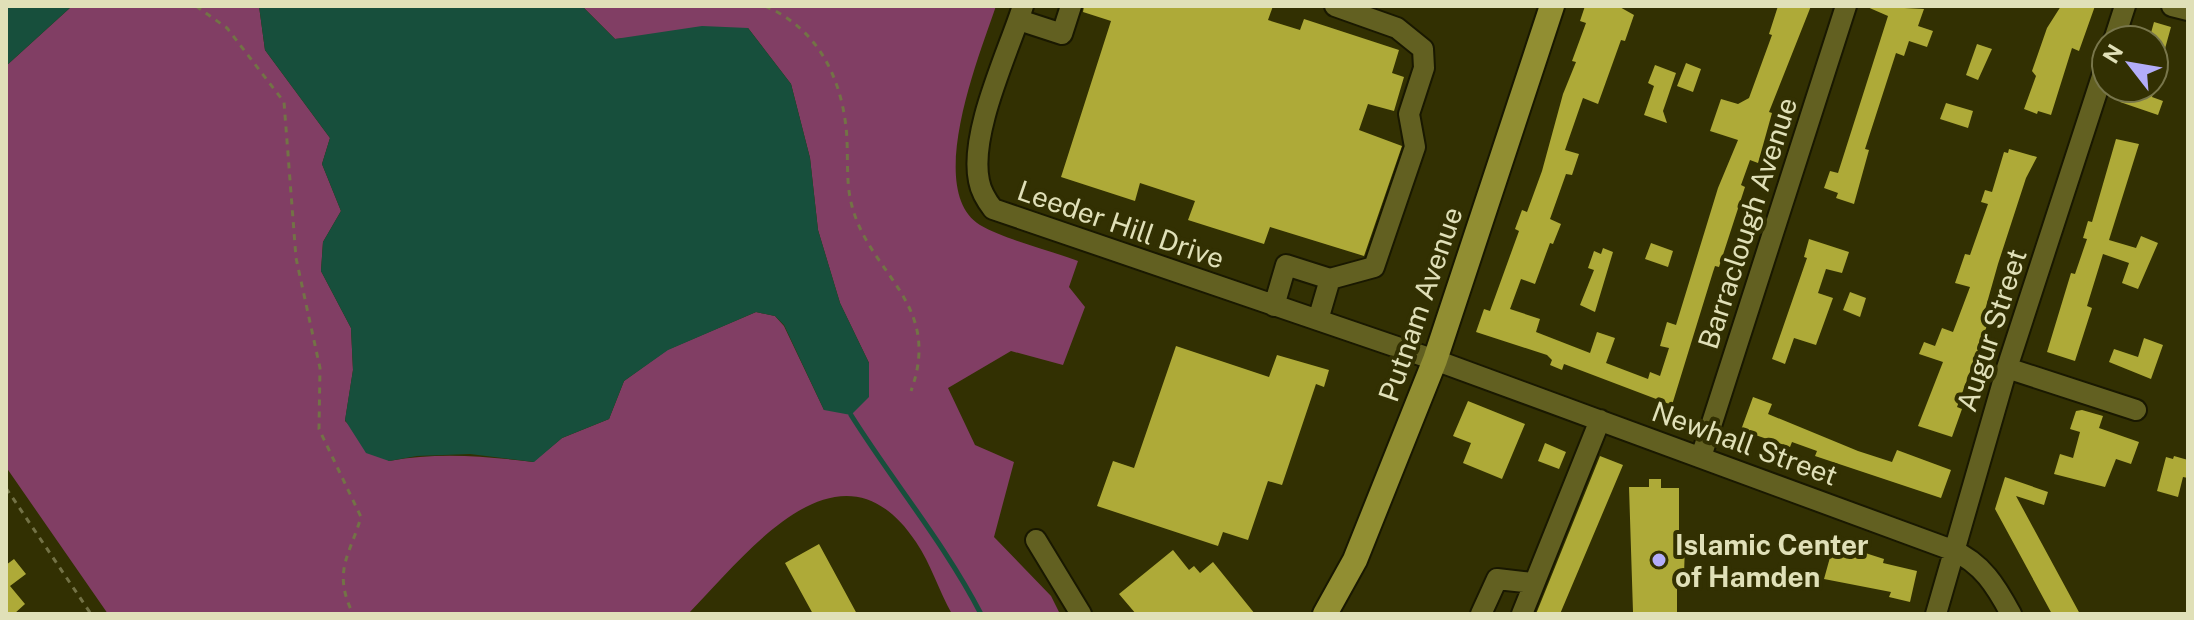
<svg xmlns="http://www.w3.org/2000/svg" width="2194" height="620" viewBox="0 0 2194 620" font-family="'Public Sans',sans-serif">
<rect width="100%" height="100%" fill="#323002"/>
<path fill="#813e64" d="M72 6H259L265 50 330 138 322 164 341 211 323 242 321 271 351 328 353 370 345 421 389 461C438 452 484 456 533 462L562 438 609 419 624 381 667 350 756 312 775 316 784 326 824 410 869 363 840 303 818 230 810 158 791 84 748 28 615 39 582 6H996C980 54 924 190 980 225 1006 240 1049 250 1078 261L1069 287 1085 307 1063 365 1011 351 948 388 975 445 1014 462 994 537 1051 596 1060 614H952C939 591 931 564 916 542 840 428 747 554 688 614H108L6 467V66Z"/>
<path fill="#174f3c" d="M6 6H72L6 66Z
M259 6H582L615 39 702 26 748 28 791 84 810 158 818 230 840 303 869 363V397L851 415 824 410 784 325 775 316 756 312 668 350 624 381 609 419 562 438 534 462 470 454 417 456 389 461 366 453 345 420 353 370 351 328 321 271 323 242 341 211 322 164 330 138 265 50Z"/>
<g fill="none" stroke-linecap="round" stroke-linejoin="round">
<path stroke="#174f3c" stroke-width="5" d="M851 415C893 482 945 544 981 614"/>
</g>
<path fill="#aeaa38" d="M1084 6H1273L1268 20 1300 30 1304 19 1399 50 1392 73 1404 77 1394 111 1368 104 1359 130 1402 146 1364 256 1270 227 1264 244 1188 220 1195 201 1140 183 1135 201 1061 177 1111 21 1083 12Z
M1585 6H1618L1634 15 1625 41 1621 40 1598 104 1583 98 1565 150 1579 154 1572 175 1566 174 1550 219 1561 224 1553 244 1550 243 1535 284 1521 279 1510 309 1540 319 1536 332 1590 353 1597 332 1615 338 1606 363 1648 379 1650 372 1660 376 1669 348 1660 346 1667 322 1676 325 1718 188 1738 140 1710 131 1721 99 1738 104 1749 98 1772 35 1769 34 1778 6H1811L1769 112 1772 113 1758 163 1750 160 1741 185 1745 187 1719 267 1715 266 1713 272 1672 405 1564 364 1562 370 1550 365 1552 360 1547 355 1476 332 1484 309 1490 311 1519 231 1515 229 1522 210 1527 212 1542 171 1563 94 1576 62 1572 61 1586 23 1580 21Z
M1865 6 1924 9 1918 26 1933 31 1927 47 1909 41 1904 56 1896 53 1865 149 1869 150 1854 204 1836 198 1838 193 1824 188 1830 171 1838 173 1888 16Z
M2061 6H2095L2079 51 2072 48 2051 115 2038 111 2037 114 2024 109 2036 76 2032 71 2047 28Z
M2154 22 2171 27 2158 74H2154V40H2149Z
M1977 44 1992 49 1978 80 1966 75Z
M1686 63 1701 69 1693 92 1677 86Z
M1655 65 1676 73 1663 111 1667 123 1644 115 1654 86 1648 83Z
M2124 88H2155L2152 97 2163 101 2158 115 2120 102Z
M1946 103 1973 111 1968 128 1940 119Z
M2116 139 2139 144 2109 240 2136 248 2141 236 2158 243 2138 289 2122 283 2129 263 2103 254 2087 306 2092 308 2075 361 2047 352 2071 273 2075 274 2087 239 2083 238 2088 221 2092 222Z
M2009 149 2037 157 2026 178 1998 264 1985 310 1992 312 1957 407 1962 409 1952 437 1918 426 1943 362 1919 354 1924 342 1935 346 1942 328 1953 332 1970 287 1955 283 1965 254 1970 255 1988 204 1981 202 1985 190 1992 192 2004 152 2008 153Z
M1809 239 1849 252 1842 273 1826 269 1818 293 1833 298 1816 345 1794 338 1785 364 1772 359 1807 258 1804 257Z
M1651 243 1673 251 1668 267 1645 259Z
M1603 248 1613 252 1595 312 1580 305 1594 270 1588 268 1594 251 1601 254Z
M1850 292 1866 298 1860 317 1843 310Z
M2144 338 2163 345 2151 379 2109 362 2114 349 2138 357Z
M1176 346 1269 377 1277 355 1329 370 1324 387 1316 384 1282 485 1268 481 1248 540 1223 532 1218 546 1097 506 1113 461 1134 468Z
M1753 397 1772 404 1768 414 1858 451 1892 462 1897 450 1951 470 1941 498 1815 456 1817 451 1792 442 1790 447 1741 430Z
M1468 401 1525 424 1502 479 1463 463 1471 443 1453 436Z
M2082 410 2103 416 2099 428 2139 442 2131 464 2116 459 2105 487 2054 474 2060 454 2073 458 2080 432 2070 429 2076 411Z
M1545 443 1566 452 1559 469 1538 461Z
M1600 456 1623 465 1560 614H1536Z
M2174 456 2188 460V478L2183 477 2178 497 2157 491 2166 457 2173 459Z
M2005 477 2048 492 2044 505 2016 496 2080 614H2052L1995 509Z
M1649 479H1661V488H1679V544H1685L1684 575H1677V612H1633L1629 487H1649Z
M1834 543 1884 559 1883 563 1917 571 1910 602 1889 597 1891 592 1824 579Z
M819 544 857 614H813L785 563Z
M1173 550 1189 570 1194 566 1200 573 1213 562 1255 614H1136L1119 594Z
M14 559 26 574 10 586 25 604 14 614H6V565Z"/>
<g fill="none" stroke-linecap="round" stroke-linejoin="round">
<defs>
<path id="minor" d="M1023 6C1008 53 969 133 979 181 981 192 986 200 993 209L1435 360 1952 550C1982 563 1996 586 2011 614
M2172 6 2188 10
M1019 20 1062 34 1071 6
M2114 40 2125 6
M1274 306 1286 265 1330 279 1374 267 1415 147 1409 114 1424 68 1423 49 1397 28 1335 6
M1318 320 1330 279
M2007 368 2136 410
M1701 457 1846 6
M1036 540 1081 614
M1481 614 1497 579 1533 583
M1522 614 1600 420
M1936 614 2007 368 2106 64"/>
<path id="major" d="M1325 614 1355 560 1435 360 1552 6"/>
</defs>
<use href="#minor" stroke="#191801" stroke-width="24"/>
<use href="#major" stroke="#191801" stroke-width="28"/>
<path stroke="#737246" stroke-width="3" stroke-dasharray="6 6" stroke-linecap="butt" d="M196 6 227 28 284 102 296 258 320 368 319 429 361 517C350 555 332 571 353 614
M765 6C816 28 840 74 846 127 849 153 845 181 852 206 870 275 943 303 911 391
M6 488 91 614"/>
<use href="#minor" stroke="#626021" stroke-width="20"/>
<use href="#major" stroke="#918e32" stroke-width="24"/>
</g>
<circle fill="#b3adf9" stroke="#323002" stroke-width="3" cx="1659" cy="560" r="8"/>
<g text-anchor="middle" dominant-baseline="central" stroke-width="8" stroke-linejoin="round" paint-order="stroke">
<g font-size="28" fill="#e0e0b8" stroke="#323002">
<text transform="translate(1747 223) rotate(-72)">Barraclough Avenue</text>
<text transform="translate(1121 224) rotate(19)">Leeder Hill Drive</text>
<text transform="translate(1420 304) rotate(-71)">Putnam Avenue</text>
<text transform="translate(1991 330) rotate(-72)">Augur Street</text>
<text transform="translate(1745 443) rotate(20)">Newhall Street</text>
</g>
<g font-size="28" font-weight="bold" fill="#e0e0b8" stroke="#323002" text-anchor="start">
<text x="1675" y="544">Islamic Center<tspan x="1675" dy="32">of Hamden</tspan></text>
</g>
</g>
<rect width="2194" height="620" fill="none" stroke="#e0e0b8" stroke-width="16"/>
<g transform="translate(2130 64) rotate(301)"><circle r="38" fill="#323002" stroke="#78764b" stroke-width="2"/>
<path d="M0-6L14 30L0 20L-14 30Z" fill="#b3adf9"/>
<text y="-12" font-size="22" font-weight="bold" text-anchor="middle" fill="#e0e0b8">N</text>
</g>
</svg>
